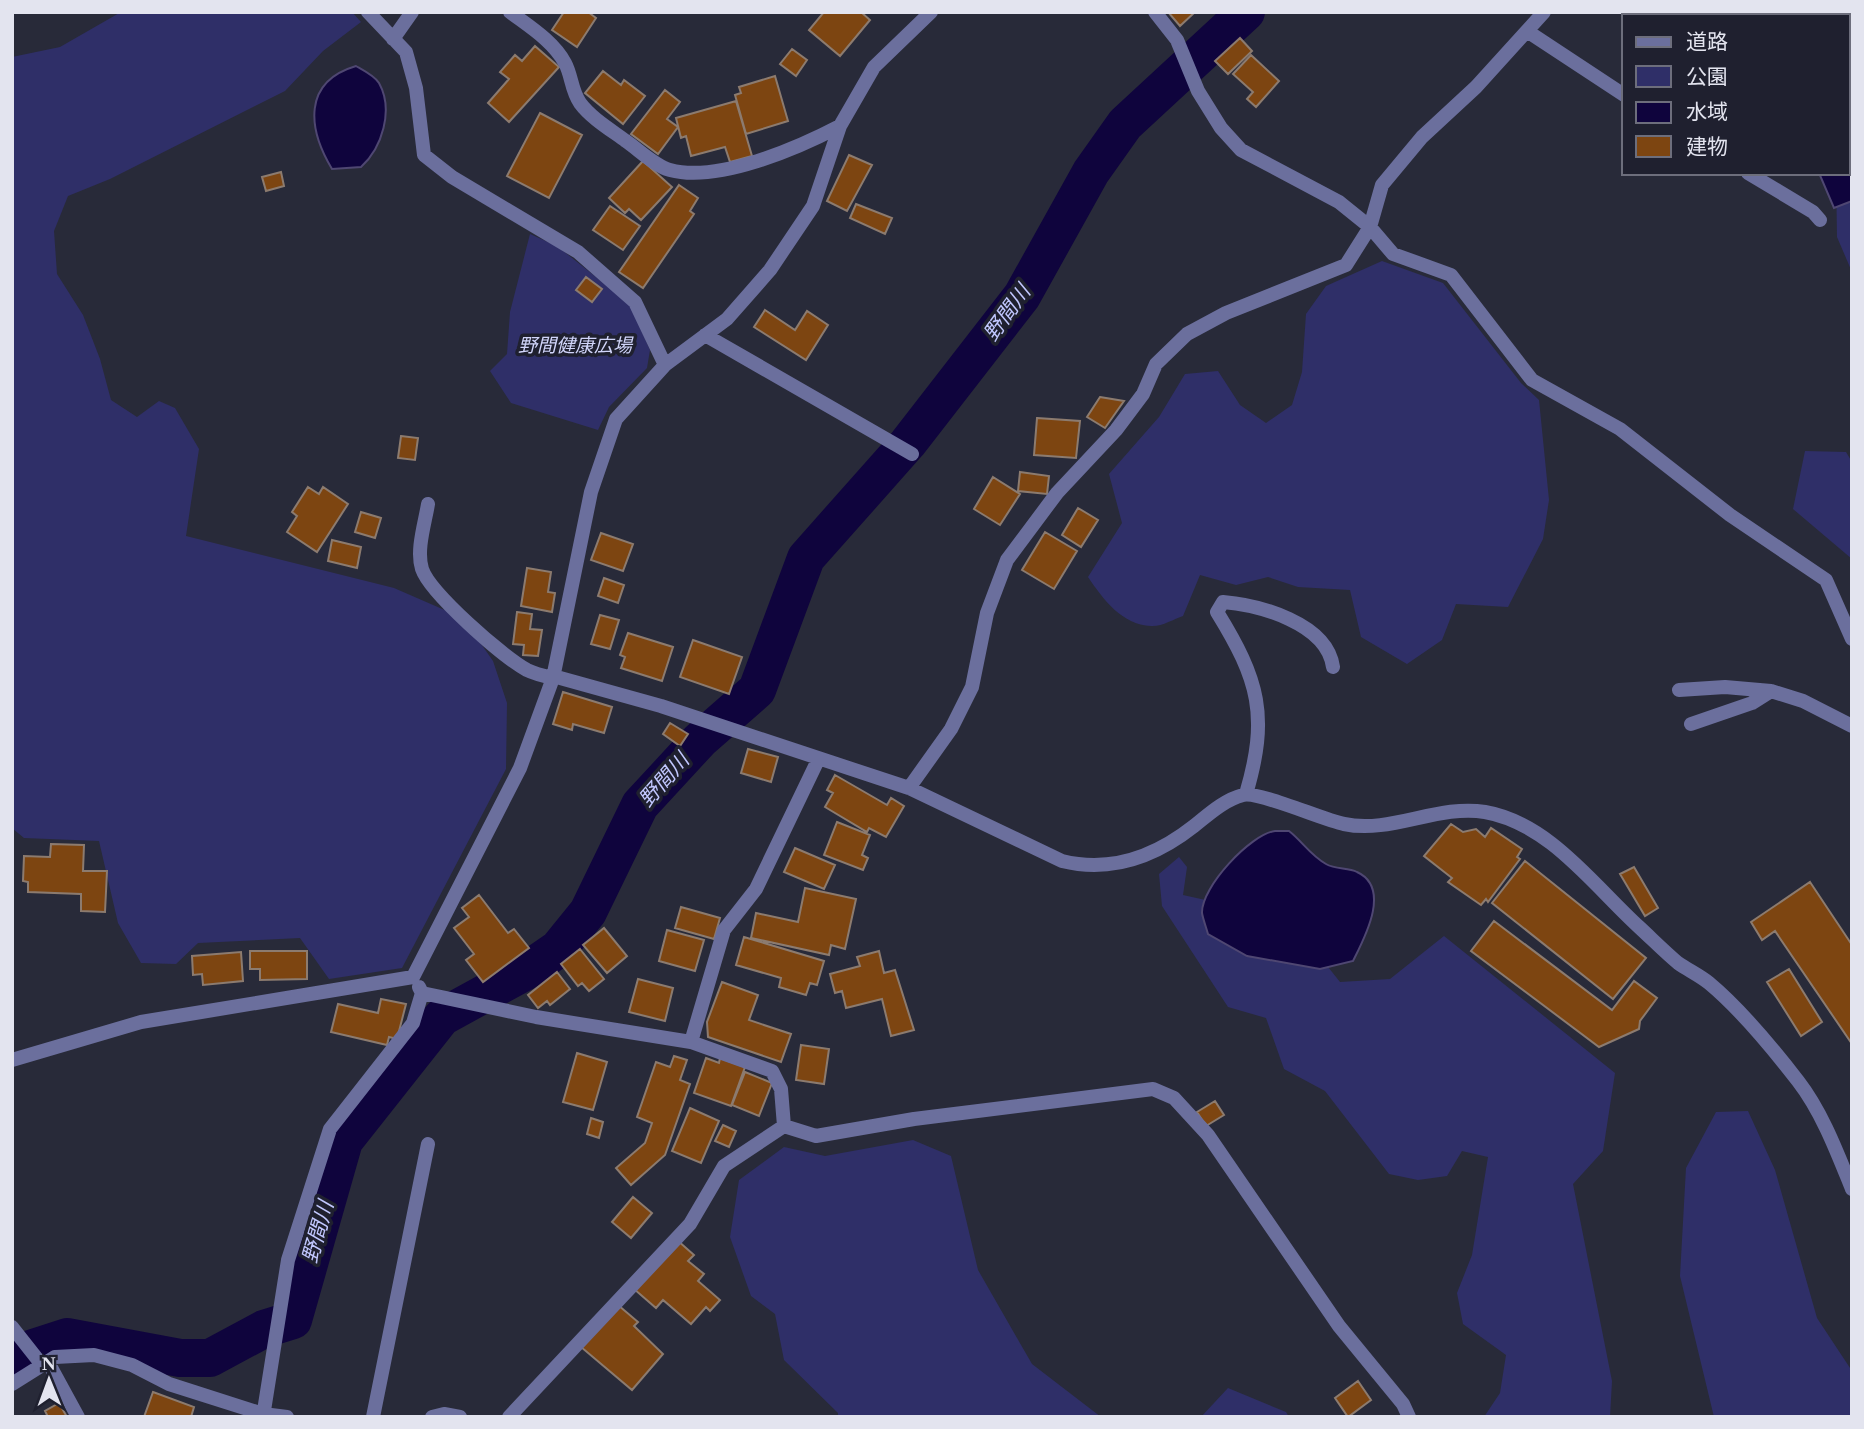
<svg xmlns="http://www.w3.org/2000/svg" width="1864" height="1429" viewBox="0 0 1864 1429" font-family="'Times New Roman','Noto Sans JP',serif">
<rect width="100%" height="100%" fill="#282a39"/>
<path fill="#2f2f68" d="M121 12H352L361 22 323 51 285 91 110 179 68 196 54 231 57 274 83 315 100 359 111 400 137 417 159 401 175 408 199 449 186 536 394 588 463 618 493 661 507 703 506 769 402 968 329 979 300 938 198 943 176 964 141 963 118 923 99 841 24 838 12 828V57L60 47Z
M1852 97V272L1837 237 1836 173H1848V114Z
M530 234 557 246 630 304 650 350 647 368 609 407 598 430 511 403 490 371 507 354 510 312Z
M1382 261 1443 283 1521 383 1539 400 1549 500 1543 539 1508 607 1456 604 1442 640 1407 664 1361 637 1350 590 1298 587 1268 577 1236 585 1200 575 1183 616C1174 619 1161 627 1151 626 1122 625 1103 599 1088 577L1122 523 1109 474 1159 417 1185 374 1218 371 1240 405 1266 423 1292 405 1302 372 1306 314 1326 286Z
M1805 451 1846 452 1852 462V559L1793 509Z
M1179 857 1187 867 1183 895 1228 905 1309 943 1340 982 1390 979 1444 936 1615 1073 1603 1151 1573 1184 1612 1381 1610 1417H1484L1500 1393 1506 1355 1463 1324 1457 1293 1472 1255 1488 1157 1462 1151 1447 1176 1418 1180 1389 1174 1325 1091 1284 1069 1266 1018 1228 1007 1162 906 1159 874Z
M1748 1111 1775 1170 1817 1318 1852 1371V1417H1714L1680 1276 1686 1168 1716 1112Z
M913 1140 951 1156 978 1270 1032 1364 1101 1417H838V1413L784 1360 775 1314 751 1296 730 1237 739 1180 784 1147 825 1156Z
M1228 1388 1286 1412 1289 1417H1201Z"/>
<path fill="#0f043d" stroke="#4f4772" stroke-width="2" d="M1848 22H1852V201L1834 208 1819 173H1848Z
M356 66C363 70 375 76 379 83 394 110 382 148 361 167L332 169C308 129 302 82 356 66Z
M1275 831H1289C1302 841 1310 855 1326 864 1336 870 1348 867 1357 872 1392 888 1364 939 1353 961L1320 969 1247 956 1208 934C1206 927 1203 919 1202 913 1201 887 1251 834 1275 831Z"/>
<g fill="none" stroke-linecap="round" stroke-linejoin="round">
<path stroke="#0f043d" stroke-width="38" d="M12 1360 30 1349 67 1337 180 1358H210L264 1329 293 1320 344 1141 442 1017 526 971 558 949 588 912 640 805 700 740 757 690 806 558 908 443 1022 296 1091 172 1125 124 1246 12"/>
</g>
<path fill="#7d4511" stroke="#8c7b6f" stroke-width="2" d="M564 12H588L596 18 577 47 552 30Z
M824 12H861L870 20 840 56 809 30Z
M1168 12H1195L1180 26Z
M1240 38 1252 51 1228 74 1215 61Z
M535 46 559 67 509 122 488 103 509 79 500 72 515 55 522 61Z
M792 49 807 60 796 76 780 64Z
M1251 55 1279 81 1256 107 1247 99 1253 92 1233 74Z
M603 71 621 85 624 80 645 96 623 124 585 93Z
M775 76 788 121 746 134 735 95 741 93 739 87Z
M665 90 680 102 667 119 678 127 658 154 631 134Z
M736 101 752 156 730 162 725 147 691 156 686 136 681 138 676 118Z
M540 113 582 135 549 198 507 176Z
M849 155 872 165 847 211 827 201Z
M643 161 672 187 641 220 629 209 625 213 609 198Z
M281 172 284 186 266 191 262 177Z
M679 185 698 198 690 211 694 214 643 288 619 272Z
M856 204 892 218 885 234 850 218Z
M610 206 640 226 623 250 593 230Z
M586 277 602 289 592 302 576 290Z
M765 310 795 330 807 311 828 325 806 360 754 327Z
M1100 397 1124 401 1105 428 1087 417Z
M1037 418 1080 421 1076 458 1034 455Z
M401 436 418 438 415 460 398 458Z
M1020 472 1049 476 1047 494 1018 491Z
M993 477 1020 494 1000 525 974 509Z
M308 487 319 494 323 487 348 504 317 552 287 532 297 516 292 512Z
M1078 508 1098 520 1081 547 1062 535Z
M361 512 381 518 375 538 355 532Z
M1045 532 1077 551 1054 589 1022 570Z
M601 533 633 544 623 571 591 560Z
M332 540 361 547 357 568 328 561Z
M527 568 551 572 548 592 555 593 552 612 521 606Z
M604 578 624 585 618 603 598 596Z
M517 612 532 614 530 629 542 630 538 656 523 655 524 645 513 644Z
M600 615 619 620 610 649 591 644Z
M628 633 673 647 662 681 621 668 625 657 620 655Z
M693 640 742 657 729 694 680 677Z
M563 692 612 707 604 733 573 724 572 730 553 724Z
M670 723 688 734 680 746 663 734Z
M748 749 778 757 771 782 741 773Z
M835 775 887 805 891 798 904 806 886 837 869 828 867 832 825 807 833 793 827 790Z
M837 822 870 835 862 855 868 858 863 870 824 855Z
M1451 824 1463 832 1476 829 1485 837 1491 828 1522 849 1517 857 1520 859 1488 902 1486 899 1481 905 1448 882 1452 878 1424 856Z
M51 844 84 845 83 871H107L105 912 81 911V894L28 892V882L23 881 24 856 50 857Z
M795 848 835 865 824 889 784 872Z
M1525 861 1646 958 1613 999 1492 903Z
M1634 867 1658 908 1645 916 1620 874Z
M1810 882 1852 945V1044L1775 931 1762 940 1751 922Z
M805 888 856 899 845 949 831 945 829 955 751 938 756 913 798 922Z
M479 895 508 933 514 929 529 948 483 982 466 960 474 954 454 928 469 917 462 908Z
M681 907 720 918 714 939 675 928Z
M1494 921 1612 1010 1634 981 1657 998 1640 1021 1639 1029 1599 1047 1471 951Z
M604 928 627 956 607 973 583 945Z
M667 930 704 940 695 971 659 961Z
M744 937 824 961 817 985 810 983 806 995 779 987 781 978 736 965Z
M580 949 604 979 589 991 582 983 578 986 561 964Z
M250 951H307V979L260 980V969H250Z
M879 951 884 973 895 970 914 1030 891 1036 882 999 846 1008 842 991 835 993 830 974 860 966 857 957Z
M241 952 243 981 203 985 202 974 193 975 192 956Z
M1789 969 1822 1022 1801 1036 1767 982Z
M557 972 570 989 550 1005 547 1001 538 1008 528 995Z
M638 979 673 988 665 1021 629 1012Z
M722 982 758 995 749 1020 791 1034 781 1062 708 1037 707 1022Z
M381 999 406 1004 397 1039 389 1037 387 1045 331 1032 338 1004 378 1013Z
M801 1045 829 1049 824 1084 796 1080Z
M577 1053 607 1062 593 1110 563 1102Z
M674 1056 687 1060 680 1080 690 1084 665 1155 631 1185 616 1168 645 1143 652 1123 637 1117 656 1062 670 1067Z
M706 1058 719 1063 720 1058 745 1067 731 1106 694 1093Z
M745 1072 772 1083 759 1116 732 1105Z
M1215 1101 1224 1115 1206 1126 1197 1112Z
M690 1108 719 1121 701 1163 672 1151Z
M591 1118 603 1122 599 1138 587 1134Z
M723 1125 736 1131 729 1147 715 1141Z
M633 1197 652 1213 631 1238 612 1222Z
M677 1240 694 1255 688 1261 704 1274 698 1281 720 1300 710 1311 706 1307 691 1324 663 1300 656 1308 634 1289Z
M618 1305 638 1322 634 1326 663 1354 632 1390 581 1347Z
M1358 1381 1371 1400 1348 1417 1335 1398Z
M153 1392 194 1407 191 1417H144Z
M59 1403 67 1417H48L45 1411Z"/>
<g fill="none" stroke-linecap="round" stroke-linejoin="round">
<path stroke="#6b6f9d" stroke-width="14" d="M368 12 406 52 416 88 424 155 452 177 578 252 635 302 665 365
M510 12C530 27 553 41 565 63 572 76 571 90 580 103 591 118 611 130 626 141 639 150 655 166 670 170 718 183 798 148 840 126
M1155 12 1177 40 1198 91 1221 128 1241 150 1339 202 1370 227 1393 254 1451 275 1532 380 1620 429 1730 515 1826 580 1852 639
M1527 31 1624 95
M393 39 412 12
M1748 173 1813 212 1820 220
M705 335 912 454
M428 504C425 523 416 550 422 569 430 593 503 657 527 670 535 674 544 676 553 678
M553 676 661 706 909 788 1062 861C1111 873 1156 856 1194 826 1209 814 1224 800 1243 795 1259 791 1323 820 1344 824 1391 834 1438 804 1485 812 1549 823 1594 886 1639 927 1652 939 1665 952 1678 963 1688 970 1699 975 1709 983 1739 1008 1774 1050 1798 1081 1822 1112 1837 1152 1852 1189
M1679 690 1725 687 1771 691
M1691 724 1752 703 1771 691 1803 701 1852 726
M909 788 951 729 972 687 987 613 1007 560 1057 493 1116 430 1143 394 1156 364 1187 334 1226 313 1346 265 1370 227 1382 185 1422 137 1476 87 1544 12
M1246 794C1269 716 1259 680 1217 612L1223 602C1259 605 1327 623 1333 667
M413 977 520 768 553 678 591 492 616 419 665 365 727 319 770 270 813 206 840 126 874 67 931 12
M419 987 422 993 536 1017 691 1042 772 1071 781 1089 784 1126
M691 1042 724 930 756 889 818 760
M12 1060 141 1022 413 977
M784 1126 816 1136 914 1119 1153 1089 1174 1098 1208 1135 1339 1326 1403 1404 1409 1417
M12 1327 42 1365
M48 1362 78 1417
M12 1384 55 1357 94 1355 132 1365 169 1384 263 1414 287 1417
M263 1417 288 1260 330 1129 413 1023 422 993
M373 1417 428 1144
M432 1417 444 1414 460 1417
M509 1417 690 1224 724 1166 784 1126"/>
</g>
<g text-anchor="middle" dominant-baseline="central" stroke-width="7" stroke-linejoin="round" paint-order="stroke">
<g font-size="19" font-style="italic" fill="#d1d5fa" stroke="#1f202f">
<text x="575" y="345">野間健康広場</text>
</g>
<g font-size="21" font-style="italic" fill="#c1c7fe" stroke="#1f202f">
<text transform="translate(1007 313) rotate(-54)">野間川</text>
<text transform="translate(664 780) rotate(-49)">野間川</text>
<text transform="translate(318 1232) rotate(-74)">野間川</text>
</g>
</g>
<rect width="1864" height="1429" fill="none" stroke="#e3e4ef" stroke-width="28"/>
<rect x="1622" y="14" width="228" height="161" fill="#1f202f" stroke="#6d6e7c" stroke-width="2"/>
<rect x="1636" y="37" width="35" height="10" fill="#6b6f9d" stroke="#6d6e7c" stroke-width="2"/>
<text x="1686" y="49" font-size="21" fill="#e3e4ef">道路</text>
<rect x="1636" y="66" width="35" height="21" fill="#2f2f68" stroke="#6d6e7c" stroke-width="2"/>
<text x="1686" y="84" font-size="21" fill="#e3e4ef">公園</text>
<rect x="1636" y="102" width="35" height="21" fill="#0f043d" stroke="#6d6e7c" stroke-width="2"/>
<text x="1686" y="119" font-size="21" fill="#e3e4ef">水域</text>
<rect x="1636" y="136" width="35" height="21" fill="#7d4511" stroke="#6d6e7c" stroke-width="2"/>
<text x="1686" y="154" font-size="21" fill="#e3e4ef">建物</text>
<g transform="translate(49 1380) rotate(359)" stroke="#1f202f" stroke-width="5" paint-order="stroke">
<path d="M0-5L12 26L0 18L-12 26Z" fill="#e3e4ef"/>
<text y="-10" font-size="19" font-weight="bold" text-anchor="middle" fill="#e3e4ef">N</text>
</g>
</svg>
